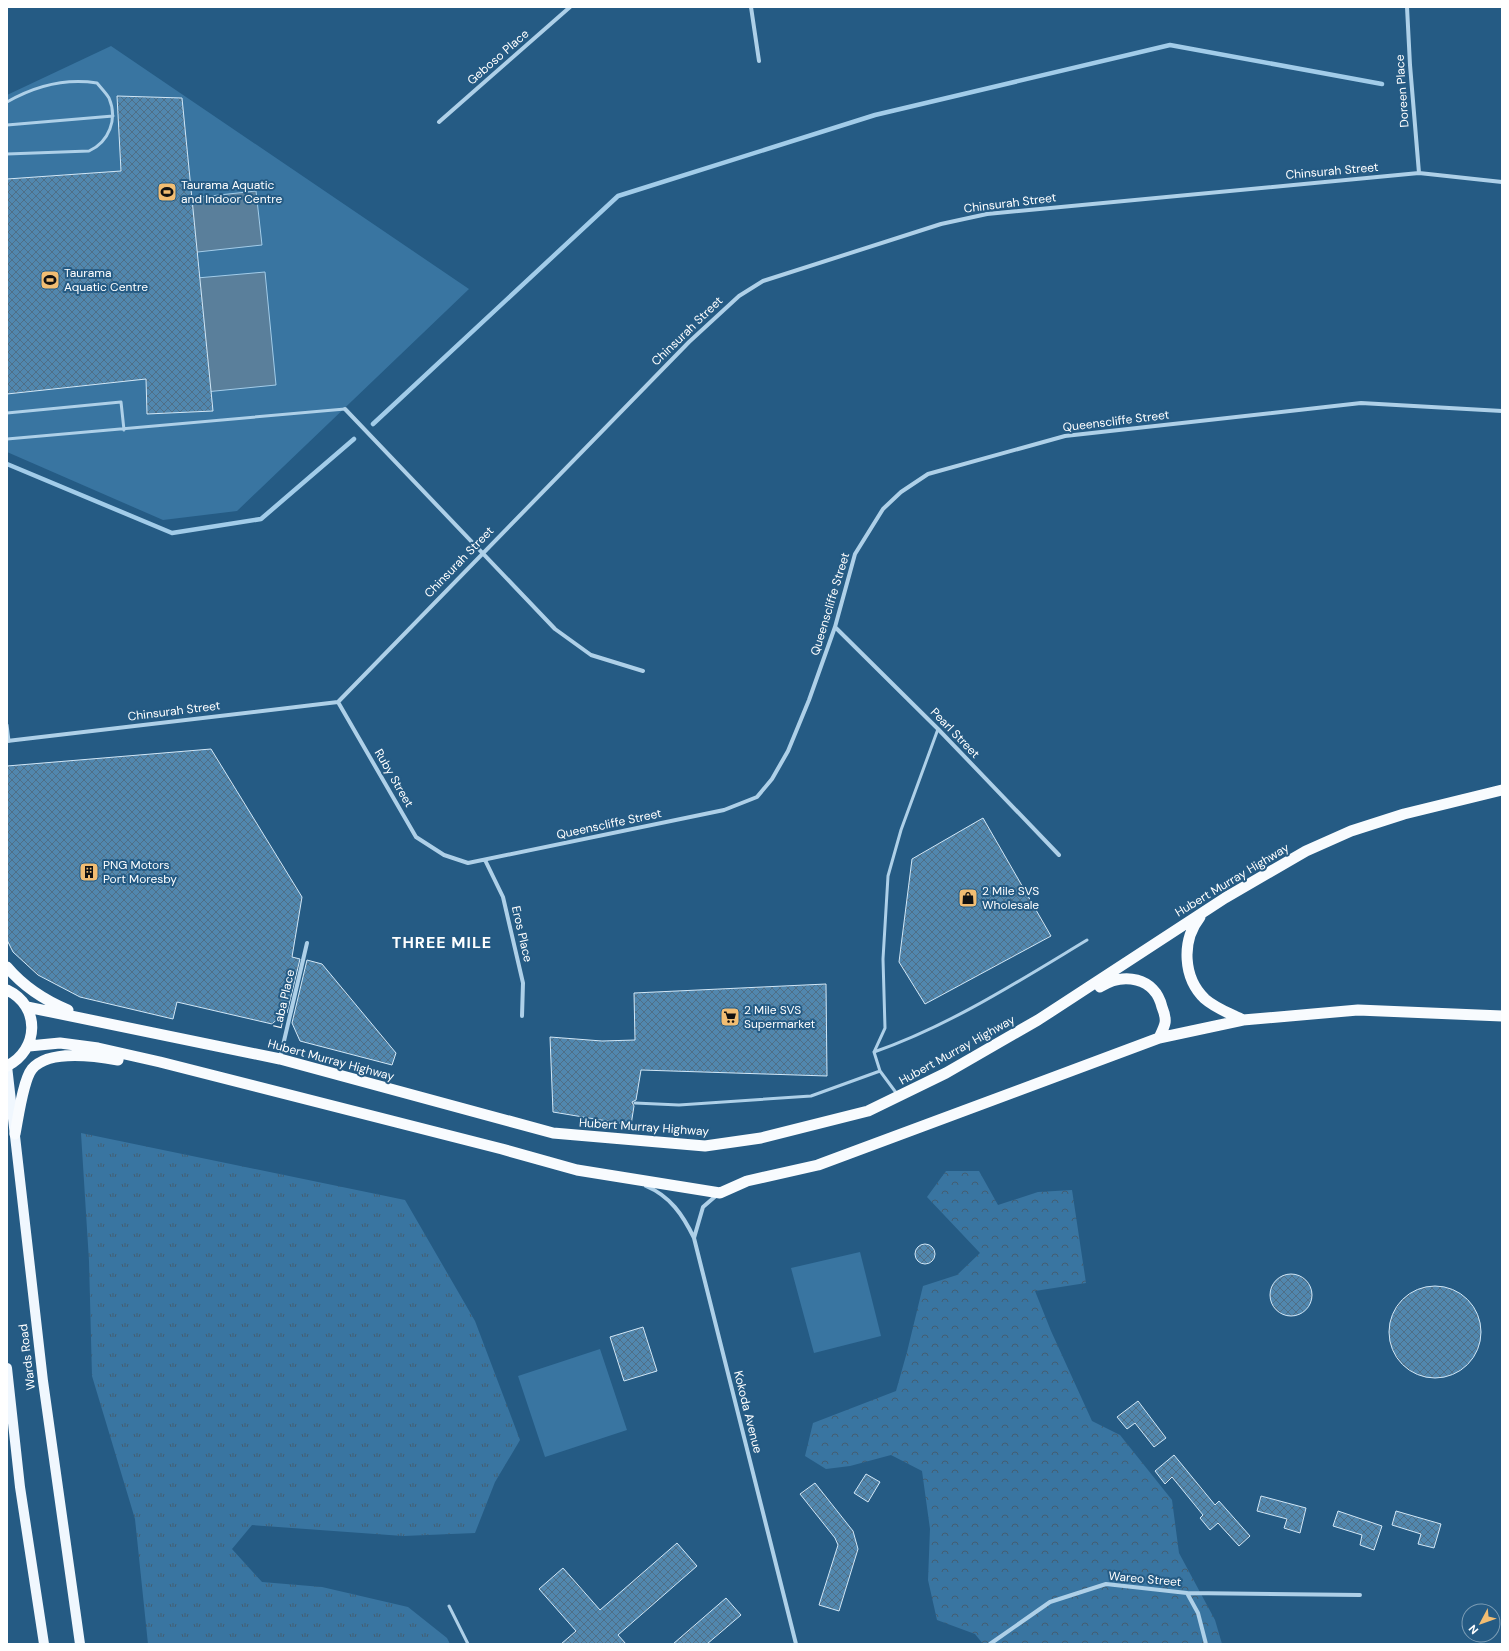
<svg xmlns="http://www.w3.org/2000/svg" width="1509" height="1651" viewBox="0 0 1509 1651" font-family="'DM Sans',sans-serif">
<defs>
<pattern id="forest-crowns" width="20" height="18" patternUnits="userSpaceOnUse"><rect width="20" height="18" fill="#3975a1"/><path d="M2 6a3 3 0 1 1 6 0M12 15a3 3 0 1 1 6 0" fill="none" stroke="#435e72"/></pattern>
<pattern id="park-tufts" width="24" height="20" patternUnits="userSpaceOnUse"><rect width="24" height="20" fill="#3975a1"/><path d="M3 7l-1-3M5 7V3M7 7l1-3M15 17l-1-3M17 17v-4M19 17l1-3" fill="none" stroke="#435e72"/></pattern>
<pattern id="building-cross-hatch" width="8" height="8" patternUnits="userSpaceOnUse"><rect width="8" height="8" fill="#5187ae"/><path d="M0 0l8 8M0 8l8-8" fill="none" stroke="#4f6f87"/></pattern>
</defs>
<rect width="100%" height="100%" fill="#255b84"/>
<path fill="url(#forest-crowns)" d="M946 1171H979L998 1205 1038 1192 1072 1190 1086 1283 1035 1291 1051 1331 1092 1421 1120 1435 1172 1500 1179 1553 1215 1620 1222 1644H983L975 1634 937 1620 928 1580 930 1529 922 1471 891 1455 850 1466 826 1469 805 1456 813 1423 896 1391 907 1352 923 1286 957 1275 980 1253 927 1197Z"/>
<path fill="url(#park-tufts)" d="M81 1133 405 1200 475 1321 520 1440 495 1482 475 1533 403 1536 252 1525 232 1549 262 1582 322 1587 408 1607 447 1638 450 1644H148L135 1519 92 1376 89 1261Z"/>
<path fill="#3975a1" d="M111 46 469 289 237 511 163 520 7 452V95Z
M860 1252 881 1336 814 1353 791 1268Z
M600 1349 627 1430 545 1457 518 1376Z"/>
<path fill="#5a7f9b" stroke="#a2cce9" d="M256 191 262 245 170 255 164 201Z
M265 272 276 385 185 394 174 280Z"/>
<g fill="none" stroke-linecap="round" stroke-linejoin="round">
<path stroke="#a2cce9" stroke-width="4.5" d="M373 424 618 196 875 115 1170 45 1382 84
M7 464 172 533 261 519 354 439"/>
</g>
<path fill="url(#building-cross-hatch)" stroke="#d2e7f6" d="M117 96 182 98 213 411 147 414 146 379 7 394V179L121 171Z
M211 749 302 897 292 957 300 959 287 1013 286 1011 272 1024 177 1002 173 1019 80 997 38 975 13 952 7 940V766Z
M983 818 1051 936 925 1004 899 962 912 859Z
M307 960 322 964 396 1053 392 1065 300 1041 292 1023Z
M826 984 827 1076 641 1070 636 1100 632 1102 634 1106 631 1125 553 1112 550 1037 602 1041 635 1040 634 993Z
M915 1254a10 10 0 1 1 20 0a10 10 0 1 1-20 0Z
M1270 1295a21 21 0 1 1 42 0a21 21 0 1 1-42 0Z
M1389 1332a46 46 0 1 1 92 0a46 46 0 1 1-92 0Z
M643 1327 657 1371 624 1381 610 1337Z
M1138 1401 1166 1438 1154 1447 1135 1423 1127 1429 1117 1417Z
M1174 1455 1215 1505 1219 1501 1250 1536 1239 1546 1218 1523 1210 1530 1200 1518 1203 1515 1172 1477 1165 1484 1155 1471Z
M866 1474 880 1482 868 1502 854 1493Z
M815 1483 853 1531 858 1549 839 1611 819 1605 838 1545 835 1538 800 1494Z
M1261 1496 1306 1508 1300 1533 1284 1528 1287 1519 1257 1511Z
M1338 1511 1382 1526 1374 1550 1360 1545 1362 1535 1333 1526Z
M1396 1511 1441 1524 1434 1548 1418 1544 1421 1534 1392 1525Z
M677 1543 697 1566 618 1635 626 1644H561L576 1631 539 1589 563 1568 600 1610Z
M726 1598 741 1615 707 1644H673Z"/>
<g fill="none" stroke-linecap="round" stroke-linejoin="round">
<path stroke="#aed0e8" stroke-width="3" d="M7 102C35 86 65 78 97 83 101 88 106 93 109 98 118 119 109 142 89 151L7 154
M7 125 113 116
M7 413 121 402 124 430
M7 439 345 409
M7 725 9 741
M874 1052C949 1026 1019 981 1087 940
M897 1094 880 1071 874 1052 885 1028 883 959 888 876 901 830 938 729
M635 1103 679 1105 811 1096 880 1071
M449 1606 468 1644"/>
<path stroke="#aed0e8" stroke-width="4" d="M751 7 759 61
M1407 7 1410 65 1419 173
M439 122 570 7
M345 409 555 629 591 655 643 671
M835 627 938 729 1059 855
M338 702 416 837 444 855 468 863 724 810 757 797 772 779 788 751 809 700 835 627 855 554 883 509 901 492 928 474 1065 436 1361 403 1502 411
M7 741 338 702 689 342 739 296 763 281 941 224 987 214 1419 173 1502 182
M485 860 503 897 523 983 522 1016
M280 1058 307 943
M646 1186C670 1196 683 1215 694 1238
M718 1194 703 1207 694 1238 796 1644
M1187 1593 1360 1595
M990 1644 1050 1602 1106 1584 1187 1593 1198 1613 1206 1644"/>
<path stroke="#f0f7fe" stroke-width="10" d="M7 1066 43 1381 80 1644
M7 1368 20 1487 44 1644"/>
<path stroke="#f8fbfe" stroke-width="11" d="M1200 917C1181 941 1183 978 1205 999 1215 1008 1231 1014 1243 1020
M7 967C24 987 44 1000 68 1010
M1100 987C1123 972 1155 977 1162 1007 1164 1012 1166 1018 1165 1023 1164 1028 1161 1033 1159 1038
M7 990C41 1006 39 1050 7 1066
M27 1007 280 1059 553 1133 705 1146 761 1138 868 1111 946 1073 1038 1020 1225 898 1306 851 1351 831 1404 814 1502 790
M29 1046 60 1043 98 1048 160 1062 502 1149 577 1170 720 1193 747 1181 818 1165 1159 1038 1243 1020 1358 1010 1502 1016
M15 1134C18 1119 23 1080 32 1069 49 1049 95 1056 118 1060"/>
</g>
<defs>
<symbol id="stadium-square" viewBox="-11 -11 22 22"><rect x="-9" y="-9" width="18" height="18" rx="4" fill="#f2bd72" stroke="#255b84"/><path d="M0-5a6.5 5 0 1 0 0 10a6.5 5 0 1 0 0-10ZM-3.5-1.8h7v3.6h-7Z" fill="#111"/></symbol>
<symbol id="building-square" viewBox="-11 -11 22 22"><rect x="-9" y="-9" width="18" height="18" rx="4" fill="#f2bd72" stroke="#255b84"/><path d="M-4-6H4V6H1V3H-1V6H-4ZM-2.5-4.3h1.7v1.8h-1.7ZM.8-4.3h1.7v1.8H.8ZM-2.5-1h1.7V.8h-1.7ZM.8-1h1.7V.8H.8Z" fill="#111"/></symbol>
<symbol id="shop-square" viewBox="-11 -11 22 22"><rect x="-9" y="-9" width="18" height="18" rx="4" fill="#f2bd72" stroke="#255b84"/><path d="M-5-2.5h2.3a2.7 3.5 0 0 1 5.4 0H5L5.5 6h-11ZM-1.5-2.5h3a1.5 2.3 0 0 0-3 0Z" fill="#111"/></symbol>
<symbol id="supermarket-square" viewBox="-11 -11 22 22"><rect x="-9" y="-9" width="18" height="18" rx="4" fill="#f2bd72" stroke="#255b84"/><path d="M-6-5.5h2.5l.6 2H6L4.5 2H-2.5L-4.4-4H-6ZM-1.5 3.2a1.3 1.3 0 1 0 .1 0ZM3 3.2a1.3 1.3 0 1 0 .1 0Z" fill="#111"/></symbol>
</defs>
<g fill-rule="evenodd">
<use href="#stadium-square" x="156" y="181" width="22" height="22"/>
<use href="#stadium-square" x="39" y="269" width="22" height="22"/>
<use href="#building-square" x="78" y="861" width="22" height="22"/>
<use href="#shop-square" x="957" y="887" width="22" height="22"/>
<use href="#supermarket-square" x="719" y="1006" width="22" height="22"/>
</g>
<g text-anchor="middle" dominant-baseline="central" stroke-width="4" stroke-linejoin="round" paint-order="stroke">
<g font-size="12" fill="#fff" stroke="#255b84">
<text transform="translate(498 57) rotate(-41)">Geboso Place</text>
<text transform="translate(1402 91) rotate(-94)">Doreen Place</text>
<text transform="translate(1332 171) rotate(-5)">Chinsurah Street</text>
<text transform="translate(1010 203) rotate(-7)">Chinsurah Street</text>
<text transform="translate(687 331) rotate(-44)">Chinsurah Street</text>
<text transform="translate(1116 421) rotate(-7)">Queenscliffe Street</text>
<text transform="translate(459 562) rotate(-46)">Chinsurah Street</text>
<text transform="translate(830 604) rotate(-73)">Queenscliffe Street</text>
<text transform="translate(174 711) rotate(-7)">Chinsurah Street</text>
<text transform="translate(955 733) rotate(46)">Pearl Street</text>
<text transform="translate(394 778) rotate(60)">Ruby Street</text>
<text transform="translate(609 824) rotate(-12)">Queenscliffe Street</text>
<text transform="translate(1232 880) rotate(-31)">Hubert Murray Highway</text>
<text transform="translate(522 934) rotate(77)">Eros Place</text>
<text transform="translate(284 999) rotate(-77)">Laba Place</text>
<text transform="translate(957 1050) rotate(-29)">Hubert Murray Highway</text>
<text transform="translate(331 1060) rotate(15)">Hubert Murray Highway</text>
<text transform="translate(644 1127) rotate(4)">Hubert Murray Highway</text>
<text transform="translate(27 1357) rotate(-97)">Wards Road</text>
<text transform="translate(748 1412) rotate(76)">Kokoda Avenue</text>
<text transform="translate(1145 1579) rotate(5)">Wareo Street</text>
</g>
<g font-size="12" fill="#fff" stroke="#255b84" text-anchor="start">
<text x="181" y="185">Taurama Aquatic<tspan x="181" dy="14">and Indoor Centre</tspan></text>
<text x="64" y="273">Taurama<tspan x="64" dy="14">Aquatic Centre</tspan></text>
<text x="103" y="865">PNG Motors<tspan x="103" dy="14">Port Moresby</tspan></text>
<text x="982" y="891">2 Mile SVS<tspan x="982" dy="14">Wholesale</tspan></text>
<text x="744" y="1010">2 Mile SVS<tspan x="744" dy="14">Supermarket</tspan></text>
</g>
<g font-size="16" font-weight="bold" letter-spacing="1" fill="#fff" stroke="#255b84">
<text x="442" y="942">THREE MILE</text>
</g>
</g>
<rect width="1509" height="1651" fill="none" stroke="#ffffff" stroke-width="16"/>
<g transform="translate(1481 1623) rotate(229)"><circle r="19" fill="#255b84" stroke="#7c9db5"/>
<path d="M0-3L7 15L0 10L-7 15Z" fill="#f2bd72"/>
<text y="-6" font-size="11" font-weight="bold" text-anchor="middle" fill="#ffffff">N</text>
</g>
</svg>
